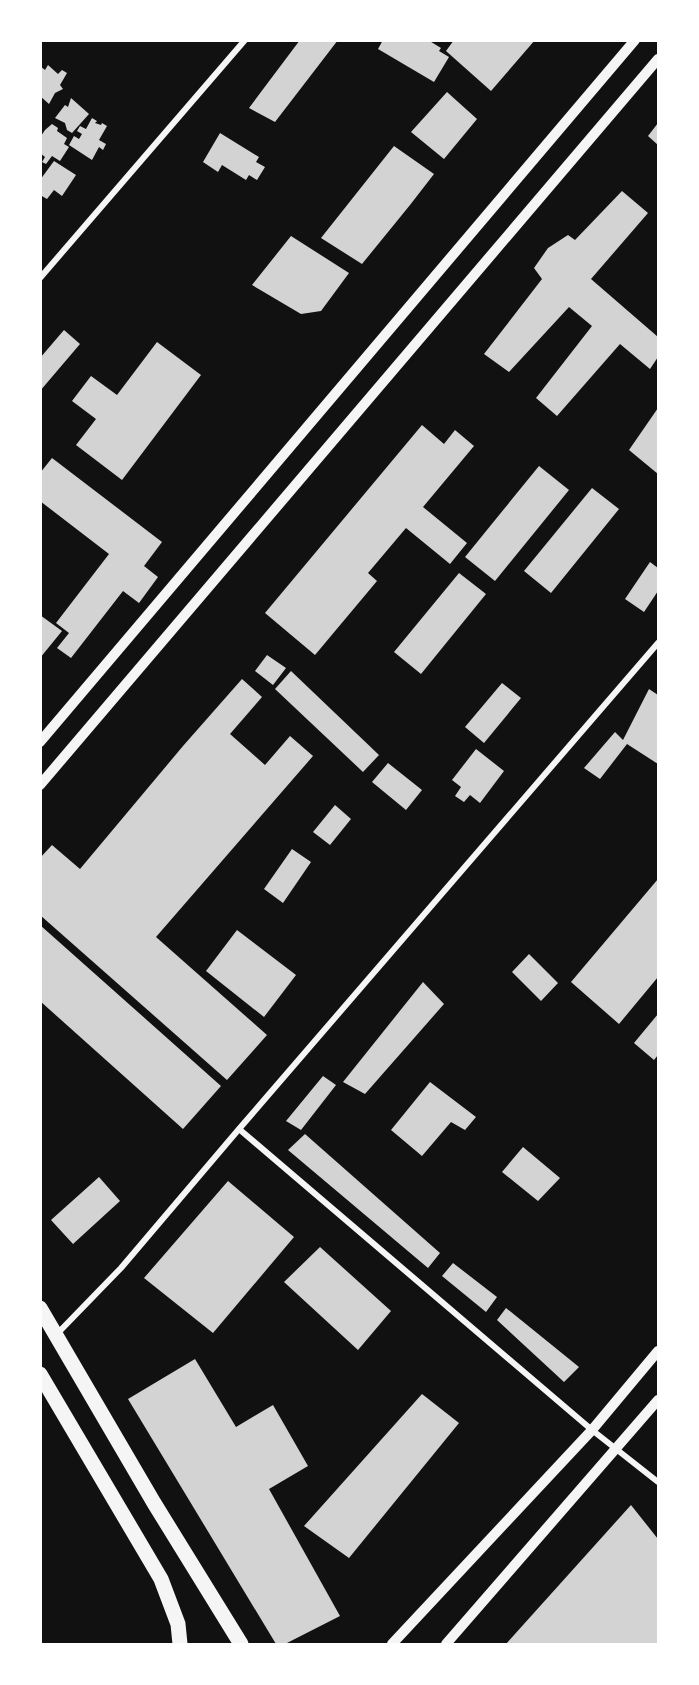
<svg xmlns="http://www.w3.org/2000/svg" width="699" height="1685" viewBox="0 0 699 1685" font-family="'Nunito Sans',sans-serif">
<rect width="100%" height="100%" fill="#111"/>
<path fill="#d3d3d3" d="M300 40H338L275 122 249 108Z
M383 40H428L441 48 439 51 449 57 434 82 378 49Z
M454 40H535L491 91 446 51Z
M48 65 58 74 62 70 67 73 60 85 63 89 55 93 49 104 40 96V66L45 70Z
M447 92 477 119 444 159 411 132Z
M71 98 89 114 72 133 67 130 65 123 55 118 65 105 68 107Z
M92 118 97 121 95 123 101 125 102 123 107 126 99 140 106 144 103 150 99 147 92 160 69 145 74 136 79 139 82 134 77 131 80 126 86 129Z
M658 123V145L648 136Z
M52 124 58 128 57 131 67 138 64 144 69 147 60 161 52 156 46 164 42 162 45 157 40 153V136H41L45 130Z
M220 133 259 157 256 162 265 167 257 180 249 175 246 180 222 165 218 172 203 162Z
M394 146 434 174 410 205 362 264 321 238Z
M54 161 76 175 62 196 54 190 47 199 40 195V180Z
M622 191 648 213 591 279 658 337V357L650 369 620 344 557 416 536 398 592 326 569 307 509 372 484 354 542 279 534 268 548 248 568 235 575 240Z
M291 236 349 273 321 311 301 314 252 285Z
M64 330 80 344 40 391V358Z
M157 342 201 375 122 480 76 445 96 419 72 401 91 376 117 395Z
M658 408V474L629 450Z
M422 425 444 444 455 430 474 446 423 507 467 543 450 564 406 528 368 573 377 581 315 655 265 613Z
M52 458 162 542 144 566 158 577 139 603 123 591 71 658 57 648 69 633 56 623 109 554 40 501V473Z
M539 466 569 490 495 581 465 557Z
M592 488 619 509 551 593 524 571Z
M650 562 658 568V591L644 612 625 599Z
M459 573 486 594 421 674 394 652Z
M40 615 62 631 40 658Z
M267 655 286 668 273 685 255 671Z
M291 671 379 755 363 772 275 689Z
M242 679 262 697 230 734 265 765 290 736 313 756 156 937 267 1035 227 1080 40 915V858L52 845 80 869 183 746Z
M502 683 521 698 484 743 465 727Z
M649 689 658 695V764L627 744 600 779 584 768 615 732 623 740Z
M476 749 504 771 480 803 470 795 464 802 455 796 461 787 452 780Z
M388 763 422 790 406 810 372 782Z
M335 805 351 819 330 845 313 832Z
M292 849 311 862 283 903 264 889Z
M658 879V977L619 1024 571 982Z
M40 925 221 1086 183 1129 40 1001Z
M237 930 296 975 264 1017 206 971Z
M529 954 558 983 541 1001 512 972Z
M423 982 444 1004 365 1094 343 1082Z
M658 1014V1055L654 1060 634 1043Z
M323 1076 336 1085 301 1130 286 1121Z
M430 1082 476 1117 465 1130 451 1122 422 1156 391 1130Z
M305 1134 440 1253 428 1268 288 1150Z
M523 1147 560 1178 538 1201 502 1172Z
M99 1177 120 1201 73 1244 51 1220Z
M228 1181 294 1237 213 1333 144 1278Z
M320 1247 391 1311 358 1350 284 1282Z
M453 1263 497 1297 486 1312 442 1276Z
M506 1308 579 1367 564 1382 497 1320Z
M195 1359 236 1427 273 1405 308 1466 269 1489 340 1616 285 1644H276L128 1399Z
M422 1394 459 1423 349 1558 304 1526Z
M631 1505 658 1539V1644H506Z"/>
<g fill="none" stroke-linecap="round" stroke-linejoin="round">
<path stroke="#f5f5f5" stroke-width="6" d="M40 278 245 40
M239 1129 592 1430 658 1482
M56 1335 121 1268 239 1129 658 643"/>
<path stroke="#f5f5f5" stroke-width="10" d="M40 742 635 40
M40 785 658 59
M392 1644 592 1430 658 1351
M446 1644 658 1400"/>
<path stroke="#f5f5f5" stroke-width="15" d="M40 1308 154 1503 241 1644
M40 1374 161 1579 178 1624 180 1644"/>
</g>
<rect width="699" height="1685" fill="none" stroke="#ffffff" stroke-width="84"/>
</svg>
